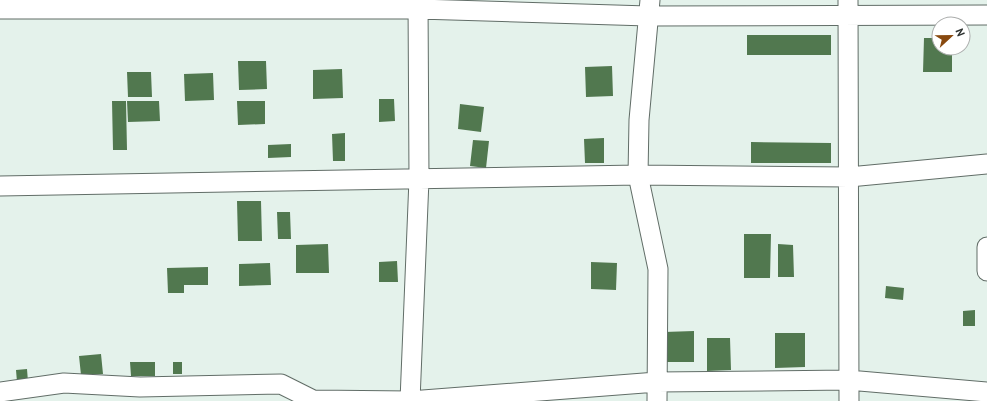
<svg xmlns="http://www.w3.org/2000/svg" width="987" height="401" viewBox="0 0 987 401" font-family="'PT Sans',sans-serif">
<rect width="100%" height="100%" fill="#e4f2eb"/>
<path fill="#51784f" d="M747 35H831V55H747Z
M924 38H939V48H952V72H923Z
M238 61H266L267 89 239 90Z
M612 66 613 96 586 97 585 67Z
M342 69 343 98 313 99V70Z
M127 72H151L152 97H128Z
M213 73 214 100 185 101 184 74Z
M379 99H394L395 121 379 122Z
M112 101H126L127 150H113Z
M127 101H159L160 121 128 122Z
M237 101H265V124L238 125Z
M460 104 484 107 481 132 458 129Z
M345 133V161H333L332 134Z
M604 138V163H585L584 139Z
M473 140 489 141 486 168 470 166Z
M751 142 831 143V163H751Z
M291 144V157L268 158V145Z
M237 201H261L262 241H238Z
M277 212H290L291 239H278Z
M744 234H771L770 278H744Z
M328 244 329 273H296V245Z
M778 244 793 245 794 277H778Z
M397 261 398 282H379V262Z
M591 262 617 263 616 290 591 289Z
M270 263 271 285 239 286V264Z
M208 267V285H184V293H168L167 268Z
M886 286 904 288 903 300 885 298Z
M975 310V326H963V311Z
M694 331V362H665L664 332Z
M775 333H805V367L775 368Z
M707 338H730L731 370 707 371Z
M101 354 103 374 81 375 79 356Z
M130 362H155V376H131Z
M173 362H182V374H173Z
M27 369 28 382H17L16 370Z"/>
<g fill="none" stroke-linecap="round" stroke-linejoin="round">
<defs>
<path id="minor" d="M650 0 639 120 638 175 658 269 657 401
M848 0 849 401
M0 9H418L648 16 987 15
M0 186 638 175 849 177 987 164
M987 247V271
M0 392 64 383 140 387 281 384 313 400 410 401 657 382 848 380 987 392
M410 401 419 179 418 0"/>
</defs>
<use href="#minor" stroke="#616d67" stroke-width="21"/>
<use href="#minor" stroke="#fff" stroke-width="19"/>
</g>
<g transform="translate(951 36) rotate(68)"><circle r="19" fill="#ffffff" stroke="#abadac"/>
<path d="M0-3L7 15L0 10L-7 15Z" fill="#88490f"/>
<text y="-6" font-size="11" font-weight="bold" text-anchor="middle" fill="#2d3230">N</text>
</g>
</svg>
